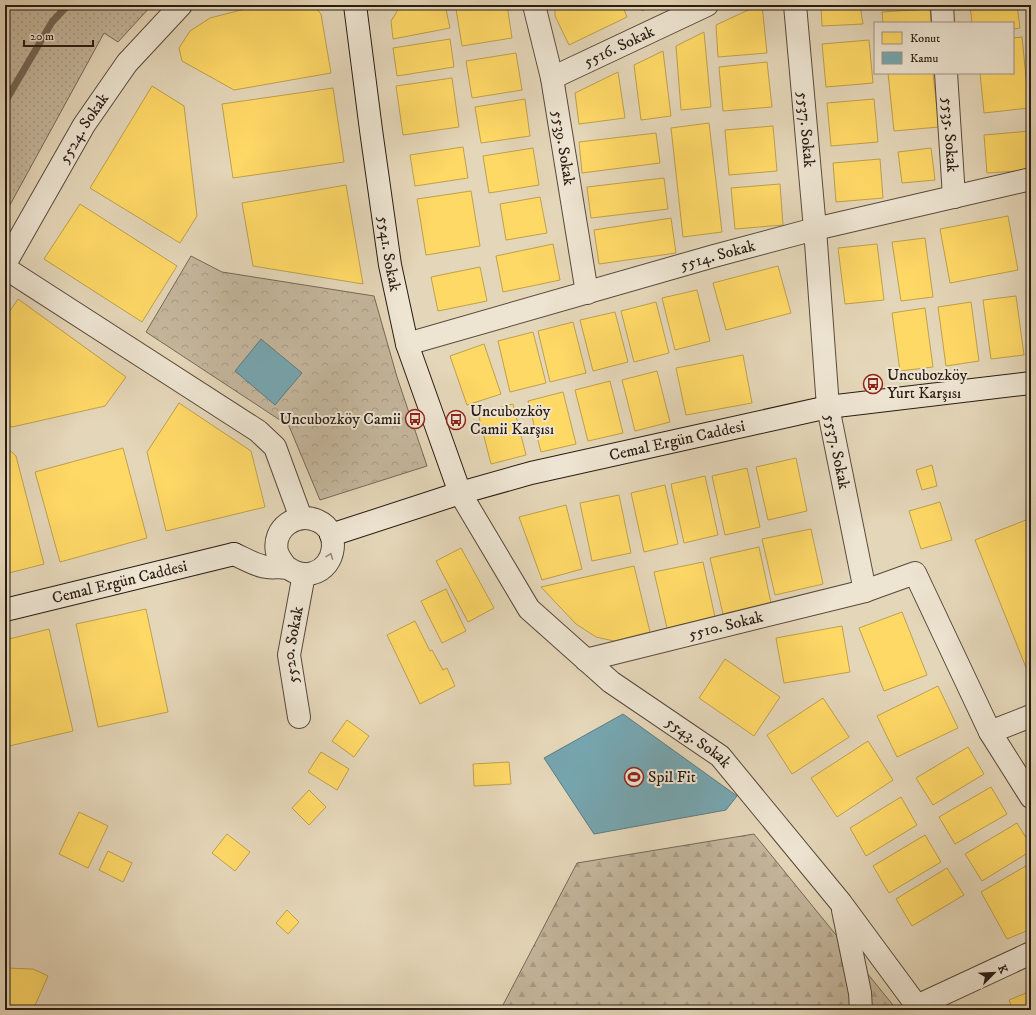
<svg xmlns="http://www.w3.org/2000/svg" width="1036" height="1015" viewBox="0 0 1036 1015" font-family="'IM FELL DW Pica',serif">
<defs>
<pattern id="grass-dots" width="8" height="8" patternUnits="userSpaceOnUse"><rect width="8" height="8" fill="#c4b69c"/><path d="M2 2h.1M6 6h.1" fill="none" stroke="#a89c86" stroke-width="1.8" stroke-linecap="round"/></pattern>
<pattern id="forest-firs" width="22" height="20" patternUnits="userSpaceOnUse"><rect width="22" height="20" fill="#c4b69c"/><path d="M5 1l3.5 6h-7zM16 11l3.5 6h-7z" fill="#a89c86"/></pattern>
<pattern id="park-crowns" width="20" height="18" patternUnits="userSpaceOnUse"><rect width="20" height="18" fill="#c4b69c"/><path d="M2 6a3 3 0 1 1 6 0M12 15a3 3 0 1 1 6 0" fill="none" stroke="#a89c86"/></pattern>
</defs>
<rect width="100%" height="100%" fill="#e4d6b8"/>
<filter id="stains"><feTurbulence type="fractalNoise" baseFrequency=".005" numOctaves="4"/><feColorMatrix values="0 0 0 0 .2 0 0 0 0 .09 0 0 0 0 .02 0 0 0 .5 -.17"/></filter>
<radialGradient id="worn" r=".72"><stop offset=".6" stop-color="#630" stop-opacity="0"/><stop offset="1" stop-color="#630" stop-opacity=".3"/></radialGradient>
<path fill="url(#grass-dots)" stroke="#766958" d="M5 5H152L118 42 104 33 5 214Z"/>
<path fill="url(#forest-firs)" stroke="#766958" d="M754 834 897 1010H505L503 1005 577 863Z"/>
<path fill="url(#park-crowns)" stroke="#766958" d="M191 256 222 272 374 296 397 377 427 466 320 500 289 426 146 332Z"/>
<path fill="#ffd966" stroke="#bfa04d" d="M260 5H313L321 14 331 73 234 90 182 61 179 48 190 31 210 18Z
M401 5H445L450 28 393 39 391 21Z
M485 5H507L512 38 462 46 456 9Z
M555 5H622L627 17 569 45 555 16Z
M639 5H654L642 11Z
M759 5H762L767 53 718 57 716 25Z
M821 5H860L863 24 822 26Z
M970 5H1017L1020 28 1013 29V23H972Z
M930 9 931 23H883L882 12Z
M704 32 711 107 681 110 676 46Z
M1022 37 1029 108 984 113 980 73H1013V38Z
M450 39 454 67 397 76 393 48Z
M869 40 873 83 826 87 822 44Z
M663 51 671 116 641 120 634 65Z
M516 53 522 90 472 98 466 61Z
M767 62 772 107 723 111 719 67Z
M618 72 625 118 579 124 575 93Z
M888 73H933L939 127 894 131Z
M452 78 459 127 403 135 396 86Z
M152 86 184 106 197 216 180 243 90 188Z
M333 88 344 162 233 178 222 104Z
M525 99 530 136 481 143 475 107Z
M874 99 878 142 831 146 827 103Z
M709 123 722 232 683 237 671 128Z
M773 126 777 171 729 175 725 130Z
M1031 131V170L987 173 984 135Z
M656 133 660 163 582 173 579 142Z
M463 147 468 178 415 186 410 155Z
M533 148 539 185 489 193 483 156Z
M931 148 935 180 902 183 898 152Z
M880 159 883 198 836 202 833 163Z
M664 178 668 209 591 218 587 187Z
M780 184 783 225 735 229 731 188Z
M346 185 363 284 253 266 242 203Z
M471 191 480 246 426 255 417 199Z
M540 197 547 233 506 240 500 204Z
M80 204 177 266 142 322 44 259Z
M1028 212H1031V231Z
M1008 216 1018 270 950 283 940 229Z
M671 218 676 253 599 264 594 230Z
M925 238 933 297 901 301 892 242Z
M553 244 560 280 503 292 496 256Z
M877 244 884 300 845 304 838 248Z
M778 266 791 313 726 330 713 283Z
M480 267 487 301 438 311 431 277Z
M697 290 710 341 675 350 662 298Z
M1031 290V322L1026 291Z
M1016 296 1024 355 991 359 983 300Z
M18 299 126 377 105 406 12 427 5 423V318Z
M656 302 669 353 634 362 621 311Z
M971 302 979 361 946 366 938 307Z
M925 308 933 367 900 371 892 313Z
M615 312 628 362 593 371 580 320Z
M573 322 586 373 550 382 538 331Z
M533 332 546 383 510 392 498 341Z
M484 344 501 394 467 405 450 356Z
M743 355 752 403 686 415 676 368Z
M657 371 670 422 635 431 622 380Z
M610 381 623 433 588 441 575 390Z
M563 392 576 444 541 452 528 401Z
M179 403 251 451 265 507 166 531 147 452Z
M513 404 526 455 491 464 478 413Z
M5 446 16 456 44 564 5 574Z
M123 448 147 538 60 562 35 472Z
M796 458 807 511 768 520 756 467Z
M932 465 937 486 922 490 916 470Z
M747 468 760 527 725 535 712 476Z
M705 476 718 535 684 543 671 484Z
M665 485 678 544 644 552 631 493Z
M619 495 631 553 592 561 580 503Z
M940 502 952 540 921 549 909 511Z
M566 505 582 569 542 580 519 517Z
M1031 518V680L975 540Z
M811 529 823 584 775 595 762 539Z
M759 547 771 603 723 614 710 558Z
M461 548 494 608 468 622 436 561Z
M703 562 715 617 667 628 654 572Z
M634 566 650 632 614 641 596 637 576 624 541 587Z
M446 589 466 631 442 643 421 601Z
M146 609 168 712 98 727 76 624Z
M902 612 927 675 884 691 859 628Z
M415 621 430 651 432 650 443 670 447 668 455 686 420 704 387 635Z
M842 626 850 672 784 683 776 638Z
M49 629 73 731 5 747V640Z
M725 659 780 697 754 736 699 698Z
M938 686 958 728 897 757 877 716Z
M823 698 849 737 792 774 767 735Z
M347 720 369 736 354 757 332 741Z
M868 741 893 780 837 817 811 778Z
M968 747 984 774 933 805 916 778Z
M321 752 349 769 337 790 308 772Z
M509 762 511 784 474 786 473 764Z
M991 787 1007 814 955 844 939 817Z
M309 790 326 807 309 825 292 808Z
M901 797 917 825 866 856 850 828Z
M79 812 108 826 88 868 59 854Z
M1017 823 1031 846V851L982 881 965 854Z
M227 834 250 852 235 871 212 853Z
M925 835 941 862 889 893 873 866Z
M108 851 132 863 123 882 99 870Z
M1031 863V929L1007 939 981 892Z
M947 868 964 895 912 926 896 899Z
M287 910 299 922 288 934 276 923Z
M5 968 33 969 48 976 33 1010H5Z
M1031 991V1010H1013L1009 1000Z"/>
<path fill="#76a5af" stroke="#5f7c80" d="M261 339 302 373 275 405 235 371Z
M623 714 737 796 726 810 594 834 544 758Z"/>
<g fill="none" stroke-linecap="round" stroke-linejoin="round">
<path stroke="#736654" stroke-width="7" d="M5 102 52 22 68 5"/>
<defs>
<g id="street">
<path id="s1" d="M534 5 552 78 587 293"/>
<path id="s2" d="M795 5 815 229 828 407 865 591 915 573 990 732 1031 797"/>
<path d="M942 5 943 23"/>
<path id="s3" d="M946 73 954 197"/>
<path id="s4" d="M552 78 707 5"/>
<path id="s5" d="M5 264 84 125 127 63 181 5"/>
<path d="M5 268 258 431 275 447 301 518"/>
<path id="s6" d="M407 344 714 256 815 229 1031 179"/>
<path id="s7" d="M460 493 529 609 611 682 720 756 841 903 917 1006 922 1010"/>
<path d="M234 554C243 558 253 564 262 566 270 569 279 566 287 568 289 568 292 571 295 572 300 574 307 575 313 573 336 567 341 531 318 521 297 511 272 528 277 552 279 558 283 563 287 568"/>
<path id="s8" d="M586 660 865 591"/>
<path id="s9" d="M299 717 289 655 304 574"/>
<path d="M990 732 1031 716"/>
<path d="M843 910 860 993 861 1010"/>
<path d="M917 1006 1031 953"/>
</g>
<g id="secondary">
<path id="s10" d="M355 5 371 130 390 265 407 344 460 493"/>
<path id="s11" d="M331 535 460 493 531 473 828 407 1031 383"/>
<path id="s12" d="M5 610 234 554"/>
</g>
</defs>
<use href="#street" stroke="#584a3c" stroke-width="24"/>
<use href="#secondary" stroke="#291c13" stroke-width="24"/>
<use href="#street" stroke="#ede4d1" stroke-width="22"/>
<use href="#secondary" stroke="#ede4d1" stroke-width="22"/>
</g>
<defs><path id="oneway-chevron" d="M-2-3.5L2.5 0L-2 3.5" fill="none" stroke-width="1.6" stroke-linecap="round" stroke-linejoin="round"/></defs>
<use stroke="#958a7c" href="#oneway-chevron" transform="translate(330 556) rotate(-69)"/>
<defs>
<symbol id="bus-ring" viewBox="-11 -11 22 22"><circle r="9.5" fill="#ede4d1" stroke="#8f2418" stroke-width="1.5"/><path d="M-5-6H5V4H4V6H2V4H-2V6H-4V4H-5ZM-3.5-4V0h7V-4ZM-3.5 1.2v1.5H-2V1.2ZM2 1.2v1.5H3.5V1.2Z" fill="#8f2418"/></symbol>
<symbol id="stadium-ring" viewBox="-11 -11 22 22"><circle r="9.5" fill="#ede4d1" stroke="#8f2418" stroke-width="1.5"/><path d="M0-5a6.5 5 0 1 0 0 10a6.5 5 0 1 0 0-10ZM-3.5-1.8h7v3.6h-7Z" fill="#8f2418"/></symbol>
</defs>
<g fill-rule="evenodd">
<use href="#bus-ring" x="862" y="373" width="22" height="22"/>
<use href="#bus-ring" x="404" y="408" width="22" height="22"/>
<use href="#bus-ring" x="445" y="409" width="22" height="22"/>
<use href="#stadium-ring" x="623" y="766" width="22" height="22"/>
</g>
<g text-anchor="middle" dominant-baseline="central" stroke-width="4" stroke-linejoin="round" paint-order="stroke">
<g font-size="16" fill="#291c13" stroke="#ede4d1">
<text stroke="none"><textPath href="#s4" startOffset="74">5516. Sokak</textPath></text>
<text stroke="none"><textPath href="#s5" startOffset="157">5524. Sokak</textPath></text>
<text stroke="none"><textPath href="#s2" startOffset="125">5537. Sokak</textPath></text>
<text stroke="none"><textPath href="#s3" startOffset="62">5535. Sokak</textPath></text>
<text stroke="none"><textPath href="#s1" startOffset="146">5539. Sokak</textPath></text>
<text stroke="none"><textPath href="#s10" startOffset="251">5541. Sokak</textPath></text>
<text stroke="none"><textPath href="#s6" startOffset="323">5514. Sokak</textPath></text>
<text stroke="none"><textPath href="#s11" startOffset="359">Cemal Ergün Caddesi</textPath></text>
<text stroke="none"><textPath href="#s2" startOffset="449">5537. Sokak</textPath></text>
<text stroke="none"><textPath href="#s12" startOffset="118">Cemal Ergün Caddesi</textPath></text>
<text stroke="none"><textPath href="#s8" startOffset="144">5510. Sokak</textPath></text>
<text stroke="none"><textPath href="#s9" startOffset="73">5520. Sokak</textPath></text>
<text stroke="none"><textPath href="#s7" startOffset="351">5543. Sokak</textPath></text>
</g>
<g font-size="16" fill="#291c13" stroke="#ede4d1" text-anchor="start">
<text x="887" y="375">Uncubozköy<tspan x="887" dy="18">Yurt Karşısı</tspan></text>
<text x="470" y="411">Uncubozköy<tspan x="470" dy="18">Camii Karşısı</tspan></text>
<text x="401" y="419" text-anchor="end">Uncubozköy Camii</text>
<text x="648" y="777">Spil Fit</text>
</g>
</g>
<rect width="1036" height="1015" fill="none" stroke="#e4d6b8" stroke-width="20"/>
<rect x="6" y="6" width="1024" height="1003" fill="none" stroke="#291c13" stroke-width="2"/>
<rect x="10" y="10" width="1016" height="995" fill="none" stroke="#291c13"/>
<rect x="874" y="22" width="140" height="52" fill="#ede4d1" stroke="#9f9485"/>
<rect x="882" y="32" width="20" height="12" fill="#ffd966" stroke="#9f9485"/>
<text x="910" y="42" font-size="12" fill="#291c13">Konut</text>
<rect x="882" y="52" width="20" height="12" fill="#76a5af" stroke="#9f9485"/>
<text x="910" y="62" font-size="12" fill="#291c13">Kamu</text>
<g transform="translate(994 973) rotate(66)" stroke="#ede4d1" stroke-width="3" paint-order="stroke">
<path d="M0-3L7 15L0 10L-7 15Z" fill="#291c13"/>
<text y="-6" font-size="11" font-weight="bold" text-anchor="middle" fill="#291c13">K</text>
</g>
<path d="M24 40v6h69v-6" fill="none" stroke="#291c13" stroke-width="2"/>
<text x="30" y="40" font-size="12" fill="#291c13" stroke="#ede4d1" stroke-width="3" paint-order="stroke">20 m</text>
<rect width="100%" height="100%" filter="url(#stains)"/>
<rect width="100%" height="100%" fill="url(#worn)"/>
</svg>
